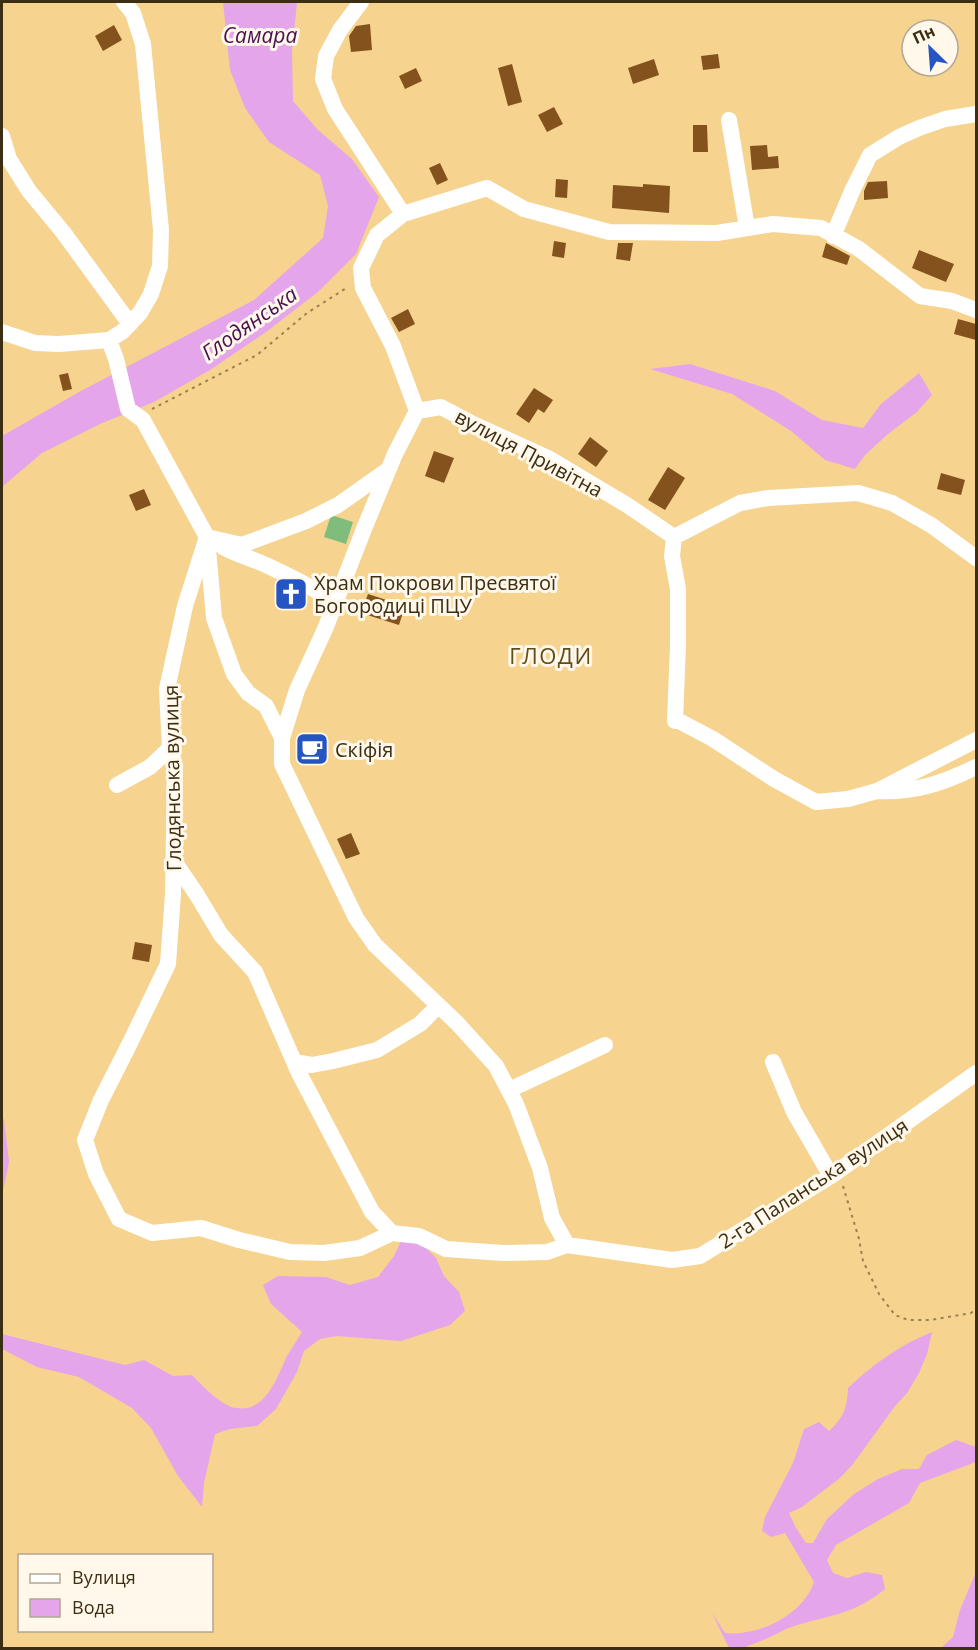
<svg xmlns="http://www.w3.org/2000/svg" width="978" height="1650" viewBox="0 0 978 1650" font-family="'Open Sans',sans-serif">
<rect width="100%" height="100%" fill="#f6d38f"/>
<path fill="#80bd7d" d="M331 515 353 522 346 544 324 537Z"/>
<path fill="#e5a5eb" d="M223 2H297L292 52 293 101 318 130 352 159 379 197 356 254 318 292 266 332 210 370 154 402 100 424 42 453 2 487V436L79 392 254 300 323 238 328 206 320 175 269 142 245 108 230 70Z
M690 364 775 391 822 420 863 428 881 404 919 373 932 395 917 412 888 434 865 455 855 469 825 460 791 431 732 394 650 369Z
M2 1115 4 1120 9 1162 2 1196Z
M402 1239 420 1242 436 1258 444 1276 459 1292 465 1311 450 1325 401 1341 337 1336 320 1339 304 1351 297 1372 276 1409 257 1426 230 1429 215 1434 204 1483 202 1507 178 1476 151 1428 132 1408 79 1377 37 1367 2 1349V1334L125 1365 144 1360 173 1376 192 1375C202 1385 221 1406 236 1408 266 1413 277 1377 287 1356 292 1348 297 1340 302 1332L271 1304 263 1285 278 1276 326 1277 350 1285 378 1277 394 1256Z
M932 1332 927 1354 918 1375 907 1393 895 1406 853 1464 840 1478 802 1507 789 1513 796 1528 806 1543H813L827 1519 854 1494 878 1479 902 1469H919L927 1455 956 1440 976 1447V1462L920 1483 909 1503 836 1545 827 1560 833 1573 847 1578 866 1572 882 1575 885 1589C852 1616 828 1615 791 1627 784 1629 777 1634 770 1637 763 1640 756 1643 748 1646L745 1648H729L712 1613 725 1633C758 1637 803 1615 814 1582L785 1533 771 1537 762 1531 765 1517 793 1463 804 1429 819 1422 829 1431C844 1417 847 1408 848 1388 873 1364 900 1345 932 1332Z
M976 1572V1648H941L953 1637 960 1610Z"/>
<path fill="#83521d" d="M370 24 372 50 351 52 349 36 356 26Z
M114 25 122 40 103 51 95 36Z
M718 54 720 68 703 70 701 56Z
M654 59 659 75 633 84 628 68Z
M512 64 522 102 508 106 498 68Z
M416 68 422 81 405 89 399 76Z
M554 107 563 124 547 132 538 115Z
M693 125H707L708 152H693Z
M767 145 768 157 778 156 779 168 752 170 750 146Z
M440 163 448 180 437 185 429 168Z
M556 179 568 180 567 198 555 197Z
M887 181 888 198 864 200V191L868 182Z
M643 184 670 186 669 213 612 208 613 185 643 187Z
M554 241 566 243 564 258 552 256Z
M618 243H633L630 261 616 259Z
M826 243 850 256 847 265 822 257Z
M919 250 954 264 946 282 912 268Z
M408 309 415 324 399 332 391 318Z
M958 319 976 324V340L954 334Z
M68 373 72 389 63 391 59 375Z
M534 388 553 400 544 413 538 409 529 423 516 414Z
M590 437 608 451 596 467 578 454Z
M434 451 454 458 444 483 425 476Z
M668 467 685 478 665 510 648 500Z
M941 473 965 480 961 495 937 489Z
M144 489 151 505 136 511 129 495Z
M368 594 405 606 399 625 361 613Z
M303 738 324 741 321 760 300 756Z
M351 833 360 854 346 859 337 839Z
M135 942 152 945 149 962 132 959Z"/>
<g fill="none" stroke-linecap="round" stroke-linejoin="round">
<path stroke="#998151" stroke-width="2" stroke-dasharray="3 4.5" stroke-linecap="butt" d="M152 409 257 355 307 313 348 287
M843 1186 859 1239 863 1261 879 1294 895 1315 908 1320H931L971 1313 976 1309"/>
<path stroke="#fff" stroke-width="16" d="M124 2 133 13 143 44 161 230 160 266 151 294 140 313 122 332 109 340 116 359 128 409 143 420 207 537 214 618 234 674 248 693 266 706 282 738
M361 2 340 30 326 56 323 79 335 109 403 214
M729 120 747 228
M2 136 9 159 29 191 63 232 130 324
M833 236 853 189 870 155 899 137 919 128 945 119 976 114
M2 332 35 343 59 344 109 340
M417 411 395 454 364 529 325 629 297 690 282 738V764L356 918 375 945 457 1023 496 1066 516 1104 540 1168 552 1218 567 1245
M417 411 393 346 363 288 361 268 377 235 403 214 487 188 524 209 609 232 717 233 773 224 821 228 859 249 920 296 952 301 976 310
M417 411 441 407 473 424 550 459 627 505 674 537
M207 537 185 606 167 689 170 748 175 766 173 894 168 964 129 1045 101 1100 85 1140 96 1174 119 1219 152 1233 201 1228 239 1240 290 1252 324 1253 360 1248 392 1233
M207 537 242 545 306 521 338 505 389 469
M674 537 672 556 678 589V645L675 721H679L713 739 774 779 816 802 848 799 877 791 976 740
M674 537 740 503 768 498 858 493 892 503 931 525 976 558
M223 547C237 555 251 558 266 565 290 576 313 588 336 602
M117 785 150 767 170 748
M877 791C915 793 943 783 976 767
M174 861 197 895 221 935 255 972 299 1073 372 1212 392 1233
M294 1062 312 1065 333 1061 377 1050 420 1024 438 1006
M773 1062 794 1112 831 1176
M509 1090 605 1045
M392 1233 419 1236 446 1249 503 1253 547 1252 567 1245 672 1260 700 1256 831 1176 976 1073"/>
</g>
<defs>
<symbol id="church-square" viewBox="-11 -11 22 22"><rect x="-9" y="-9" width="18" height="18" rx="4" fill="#2555c3" stroke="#fff8eb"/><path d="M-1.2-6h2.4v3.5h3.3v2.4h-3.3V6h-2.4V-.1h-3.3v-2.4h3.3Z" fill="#fff"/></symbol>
<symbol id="cafe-square" viewBox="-11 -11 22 22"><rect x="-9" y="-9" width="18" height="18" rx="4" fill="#2555c3" stroke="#fff8eb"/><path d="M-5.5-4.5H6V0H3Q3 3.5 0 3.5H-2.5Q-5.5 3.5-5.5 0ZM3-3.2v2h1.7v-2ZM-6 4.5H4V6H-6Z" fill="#fff"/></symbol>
</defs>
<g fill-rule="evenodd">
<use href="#church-square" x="272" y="575" width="38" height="38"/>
<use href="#cafe-square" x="293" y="730" width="38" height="38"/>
</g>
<g text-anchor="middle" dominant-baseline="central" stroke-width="6" stroke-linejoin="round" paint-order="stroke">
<g font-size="20" fill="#3b2e12" stroke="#fff8eb">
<text transform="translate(529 453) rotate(28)">вулиця Привітна</text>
<text transform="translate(172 778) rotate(-91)">Глодянська вулиця</text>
<text transform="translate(813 1183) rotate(-33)">2-га Паланська вулиця</text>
</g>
<g font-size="20" fill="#3b2e12" stroke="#fff8eb" text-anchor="start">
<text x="314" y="582">Храм Покрови Пресвятої<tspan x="314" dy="23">Богородиці ПЦУ</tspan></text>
<text x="335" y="749">Скіфія</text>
</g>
<g font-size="21" font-style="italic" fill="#48104f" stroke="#fff8eb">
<text x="260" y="35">Самара</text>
<text transform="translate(249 323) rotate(-35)">Глодянська</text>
</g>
<g font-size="22" letter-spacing="1.5" fill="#644c19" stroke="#fff8eb">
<text x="551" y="655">ГЛОДИ</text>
</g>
</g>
<rect width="978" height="1650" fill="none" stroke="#3b2e12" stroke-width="6"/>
<rect x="18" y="1554" width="195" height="78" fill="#fff8eb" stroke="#b1a794" stroke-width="1.5"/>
<rect x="30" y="1574" width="30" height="9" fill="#ffffff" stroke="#b1a794" stroke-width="1.5"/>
<text x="72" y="1584" font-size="18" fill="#3b2e12">Вулиця</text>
<rect x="30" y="1599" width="30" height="18" fill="#e5a5eb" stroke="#b1a794" stroke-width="1.5"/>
<text x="72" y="1614" font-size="18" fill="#3b2e12">Вода</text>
<g transform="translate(930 48) rotate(335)"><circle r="28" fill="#fff8eb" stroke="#b1a794" stroke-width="1.5"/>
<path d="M0-4.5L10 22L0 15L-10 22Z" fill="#2555c3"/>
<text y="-9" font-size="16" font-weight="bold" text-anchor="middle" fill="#3b2e12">Пн</text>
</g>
</svg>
